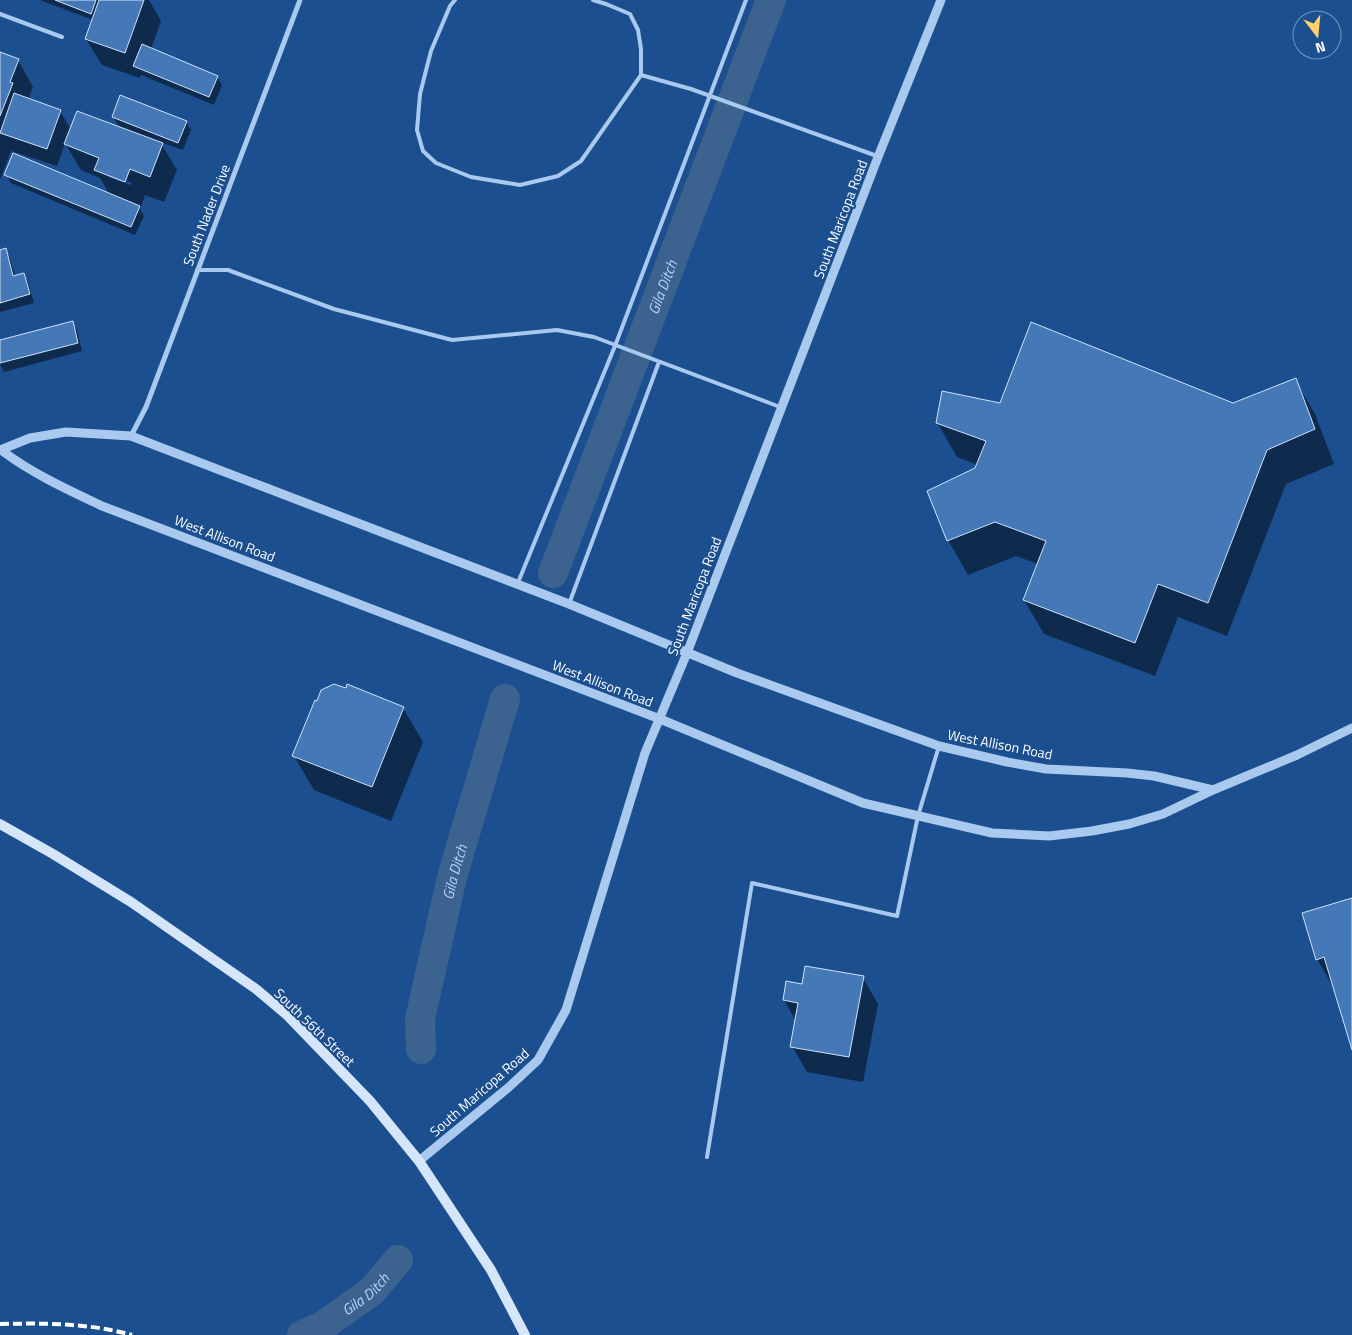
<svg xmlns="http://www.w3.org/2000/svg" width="1352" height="1335" viewBox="0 0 1352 1335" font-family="'Titillium Web',sans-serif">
<rect width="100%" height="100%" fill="#1b4f8f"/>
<path fill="#0007" fill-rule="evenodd" d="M40 0H149L161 21 151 49 217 77 222 85 214 105 141 75 140 78 102 65 86 39 93 20Z
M0 53 18 60 33 87 28 100 60 111 71 130 120 128 113 117 186 122 191 130 183 150 160 142 177 170 164 202 145 195 140 209 144 216 135 235 11 183 6 174 110 195 100 178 81 170 65 143 57 166 11 151 0 180ZM108 174 132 183 131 185 108 177Z
M5 250 10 258 15 276 23 274 28 282 34 303 0 312V251Z
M72 322 77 330 82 351 4 372 0 364V341Z
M1295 380 1315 414 1334 464 1286 484 1227 636 1178 617 1155 676 1044 634 1024 600 1038 564 1016 556 968 575 948 540 978 465 957 457 937 422 1001 404 1233 405Z
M346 690 403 708 423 742 391 821 314 790 294 756Z
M1352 899V1046L1336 992 1317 959Z
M863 978 878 1004 863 1082 807 1072 792 1046 796 1021 784 1000 803 985Z"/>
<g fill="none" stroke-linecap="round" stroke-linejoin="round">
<g stroke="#3c6290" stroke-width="30">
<path id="s1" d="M553 573 771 0"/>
<path id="s2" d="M421 1049 420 1019 452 877 505 699"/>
<path id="s3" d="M302 1335 321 1327 371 1292 398 1260"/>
</g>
</g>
<path fill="#4478b7" stroke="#cfe3fa" d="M55 0H96L91 14Z
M99 0H144L125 53 85 39Z
M142 44 218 76 209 97 133 66Z
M0 52 19 59 10 82 13 83 0 116Z
M14 93 61 110 47 149 0 133Z
M120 95 187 121 178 143 112 117Z
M77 111 163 143 150 177 130 169 125 182 94 170 99 158 64 144Z
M13 153 140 206 131 227 4 175Z
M6 248 13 276 24 273 30 294 0 303V250Z
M73 321 78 343 0 363V340Z
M1031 322 1233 403 1296 378 1315 429 1267 450 1208 603 1158 584 1135 643 1023 600 1046 541 995 522 947 541 927 491 975 468 986 441 936 423 942 391 1000 403Z
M334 684 346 688 347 684 404 707 372 787 292 756 315 700 317 701 321 690Z
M1352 898V1050L1324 957 1316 960 1302 913Z
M805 966 864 976 849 1057 790 1047 798 1003 783 1000 786 981 802 984Z"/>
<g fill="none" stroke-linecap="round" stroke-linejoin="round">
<path stroke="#a9c9ee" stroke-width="4" d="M455 0 450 6 431 51 420 94 417 130 423 151 436 163 471 177 520 185 558 176 581 161 641 75V49L638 30 630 14 606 4 593 0
M0 14 62 37
M641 75 691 89 877 156
M197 270H228L334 309 452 340 557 330 594 337 780 407
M517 585 615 346 746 0
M569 604 659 362
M707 1157 752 883 897 916 918 816 939 746"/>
<path stroke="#a9c9ee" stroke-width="5" d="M131 436 146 407 300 0"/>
<path stroke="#a9c9ee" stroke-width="9" d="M0 450 30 438 66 432 131 436 569 604 737 673 939 746 1007 762 1046 769 1127 773 1154 776 1213 790
M1 450C33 474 66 489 102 506L660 719 863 803 992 833 1049 836 1092 831 1129 824 1163 814 1213 790 1297 755 1352 728
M419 1161 509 1087 538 1060 566 1010 645 753 687 653 878 157 941 0"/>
<path stroke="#d6e6fa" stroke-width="10" d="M0 824 53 854 131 902 256 989 287 1015 370 1101 419 1161 491 1270 525 1335"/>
<path stroke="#fff" stroke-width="4" stroke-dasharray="9 4" stroke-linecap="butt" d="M0 1324C44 1323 89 1323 132 1335"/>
</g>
<g text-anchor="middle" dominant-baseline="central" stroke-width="4" stroke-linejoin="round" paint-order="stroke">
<g font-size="14" fill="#fff" stroke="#1b4f8f">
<text transform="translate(206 215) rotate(-69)">South Nader Drive</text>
<text transform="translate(840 219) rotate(-69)">South Maricopa Road</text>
<text transform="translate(225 538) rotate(21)">West Allison Road</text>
<text transform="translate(694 596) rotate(-69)">South Maricopa Road</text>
<text transform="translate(603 683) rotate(21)">West Allison Road</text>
<text transform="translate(1000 744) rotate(11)">West Allison Road</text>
<text transform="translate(315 1027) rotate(44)">South 56th Street</text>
<text transform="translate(479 1092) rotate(-41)">South Maricopa Road</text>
</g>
<g font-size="15" font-style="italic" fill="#b5d3f5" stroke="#1b4f8f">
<text stroke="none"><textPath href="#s1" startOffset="306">Gila Ditch</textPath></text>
<text stroke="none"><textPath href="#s2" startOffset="181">Gila Ditch</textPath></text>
<text stroke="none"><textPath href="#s3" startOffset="76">Gila Ditch</textPath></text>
</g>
</g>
<g transform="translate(1317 35) rotate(164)"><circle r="24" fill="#1b4f8f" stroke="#7695bc"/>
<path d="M0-4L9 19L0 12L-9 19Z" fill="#ffd166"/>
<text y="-8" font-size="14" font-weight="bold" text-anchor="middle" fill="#ffffff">N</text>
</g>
</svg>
